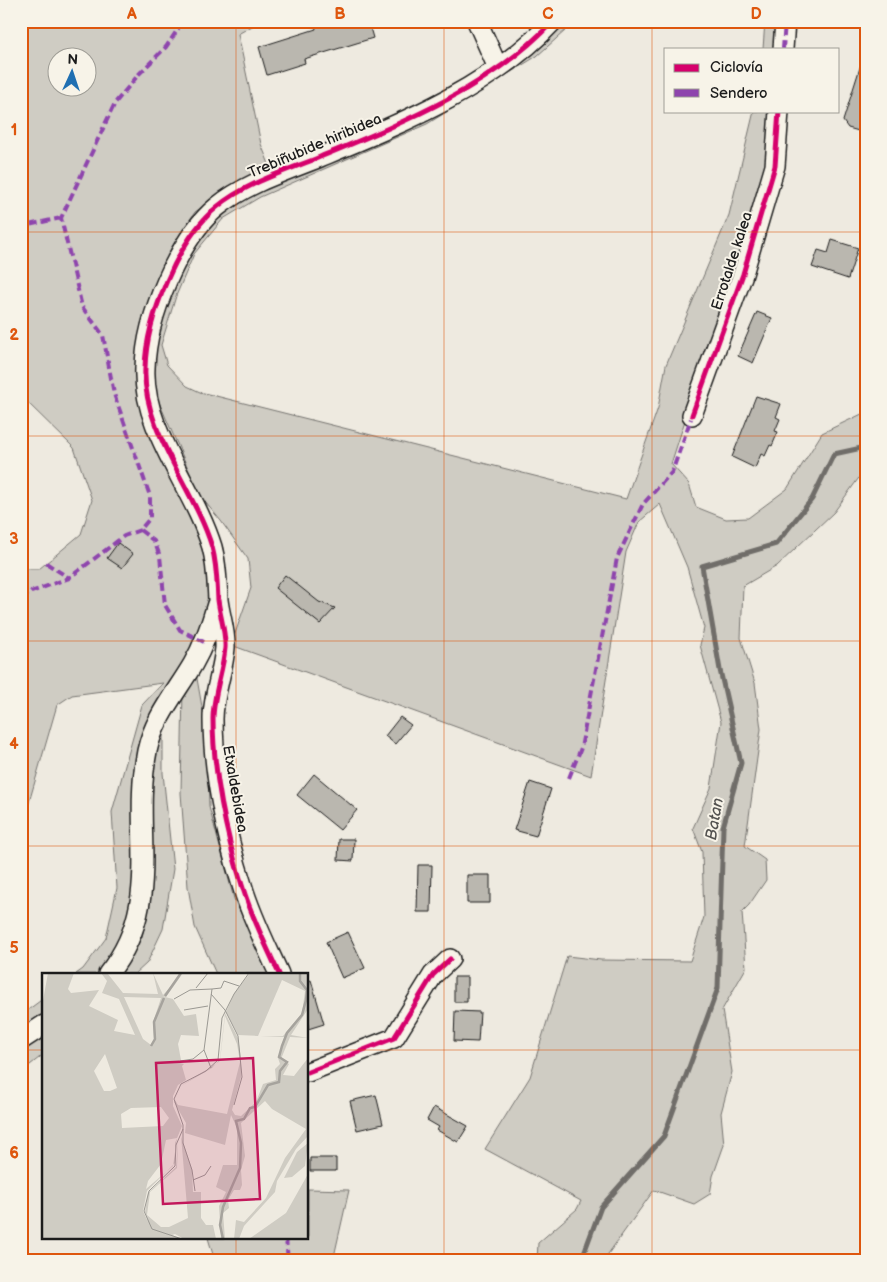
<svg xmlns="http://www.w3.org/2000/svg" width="887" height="1282" viewBox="0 0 887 1282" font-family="'Balsamiq Sans',sans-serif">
<rect width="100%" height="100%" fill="#eeeae0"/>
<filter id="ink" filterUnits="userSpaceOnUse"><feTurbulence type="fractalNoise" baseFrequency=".02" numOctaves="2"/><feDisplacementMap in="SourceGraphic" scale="10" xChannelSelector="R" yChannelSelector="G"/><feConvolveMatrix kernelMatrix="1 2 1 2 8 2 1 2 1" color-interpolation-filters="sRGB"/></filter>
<g filter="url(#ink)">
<path fill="#cfccc3" stroke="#767470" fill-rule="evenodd" d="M21 21H261L238 34 261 144 271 169 226 191 195 212 171 248 147 308 137 369 199 535 209 580 206 615 194 645 160 698 142 737 136 878 132 913 115 952 97 974H76L83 969 106 938 117 888 112 812 142 705 163 683 72 695 57 705 21 830V569H39L81 534 92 500 74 448 24 399H21ZM58 58H88V88H58Z
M562 21H576L537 56 427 124 260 197 223 219 194 254 176 296 161 345 167 365 187 386 200 392 626 499 658 408 666 365 729 215 754 111H771L767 165 671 464 689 484 696 507 726 519 748 518 787 489 822 433 866 412V473L861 475 834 512 777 566 743 586 741 638 755 683 761 729 745 846 765 860 766 880 749 905 742 912 746 968 722 1010 732 1072 721 1113 724 1145 713 1176 710 1194 694 1204 654 1190 603 1261H537L538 1243 577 1209 581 1201 485 1149 530 1077 567 956 601 960 690 961 704 917 702 852 693 828 711 788 721 722 700 645 704 628 687 567 660 504 639 522 626 552 591 776 231 645 251 588 248 559 221 521 200 496 155 393 151 364 160 318 190 248 216 217 246 196 336 158Z
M765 21H778L776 49H763Z
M196 673 207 735 209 807 234 899 270 974H216L195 927 188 887 181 793 183 689Z
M163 727V773L173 869 163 929 147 963 135 974H120L142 937 150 903V776Z
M44 998V1015L21 1030V1015Z
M44 1035V1054L21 1072V1051Z
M308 1189 349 1190 333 1261H215L208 1238H308Z"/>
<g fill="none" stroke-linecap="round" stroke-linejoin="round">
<path stroke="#6f6d69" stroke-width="5" d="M581 1261 601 1207 664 1136 718 988 723 827 741 763 720 670 702 566 776 544 812 499 834 454 866 447"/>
</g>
<path fill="#bab7af" stroke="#1c1c1c" d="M314 21H337L338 25 349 21H368L373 38 304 59 305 63 267 75 259 47 316 29Z
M863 58 866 59V133L848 128 843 121Z
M832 240 858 248 848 279 812 267 818 250 828 253Z
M757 312 772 318 753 363 738 356Z
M756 396 781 404 776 417 780 419 775 431 778 432 772 446 770 445 765 456 761 454 755 468 732 457Z
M118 543 133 554 122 568 107 558Z
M285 575 319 602 335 608 320 624 275 588Z
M400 717 411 725 395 744 385 736Z
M314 774 357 810 340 830 297 795Z
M530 782 551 789 536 836 514 830Z
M339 839H354L353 861 338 860Z
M418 865H432L431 912H417Z
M467 875H490V903H467Z
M348 932 365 968 342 978 326 942Z
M454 977H467V1002H454Z
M311 980 324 1024 308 1029V981Z
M455 1011 480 1012 478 1042 454 1041Z
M376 1095 383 1124 357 1130 350 1101Z
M434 1107 468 1126 458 1142 437 1130 439 1127 427 1120Z
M310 1158H336V1171H310Z"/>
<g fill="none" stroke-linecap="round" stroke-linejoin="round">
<defs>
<path id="minor" d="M477 21 498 68
M783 49 785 21
M692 415 743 274 775 166 779 111
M108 974C165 903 131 832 147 751 154 718 176 693 193 664 204 645 211 625 217 604
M279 974C266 945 251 916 242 885 226 835 213 772 213 719 213 695 223 672 225 648 226 633 220 616 218 600 217 582 217 565 212 547 194 488 142 430 145 368 146 318 179 238 217 207 246 183 286 171 320 157 402 123 492 87 553 21
M21 1040 44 1025
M308 1072 394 1038 433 975 450 959"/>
</defs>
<use href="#minor" stroke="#1c1c1c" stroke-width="22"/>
<use href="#minor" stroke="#f7f3e8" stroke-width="19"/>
<path stroke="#8e44ad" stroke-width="4" stroke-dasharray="8 4" stroke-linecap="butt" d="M783 49 785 21
M21 231 28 225 61 218
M140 530 154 541 160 556 165 605 180 630 204 642
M46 563 69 578
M21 600 31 592 69 578 124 536 140 530 150 518V496L114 394 103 335 82 307 61 218 115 103 139 74 166 47 178 29 179 21
M569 778 581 748 617 558 643 504 672 472 694 410
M286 1238 288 1261"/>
<defs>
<path id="cycleway" d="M692 415 743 274 775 166 779 111
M279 974C266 945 251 916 242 885 226 835 213 772 213 719 213 695 223 672 225 648 226 633 220 616 218 600 217 582 217 565 212 547 194 488 142 430 145 368 146 318 179 238 217 207 246 183 286 171 320 157 402 123 492 87 553 21
M308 1072 394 1038 433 975 450 959"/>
</defs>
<use href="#cycleway" stroke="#f7f3e8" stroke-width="8"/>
<use href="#cycleway" stroke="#d6006c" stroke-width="5"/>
</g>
</g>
<path fill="none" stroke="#de560d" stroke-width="1" stroke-opacity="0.55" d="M236 21V974M444 21V1261M652 21V1261M21 232H866M21 436H866M21 641H866M21 846H866M21 1050H44M308 1050H866M236 1238V1261"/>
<g text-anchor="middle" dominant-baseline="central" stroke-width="4" stroke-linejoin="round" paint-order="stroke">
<g font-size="15" fill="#1c1c1c" stroke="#f7f3e8">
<text transform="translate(315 146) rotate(-23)">Trebiñubide hiribidea</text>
<text transform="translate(732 261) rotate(-72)">Errotalde kalea</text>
<text transform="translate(235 789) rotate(80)">Etxaldebidea</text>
</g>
<g font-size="16" font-style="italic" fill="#535250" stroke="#f7f3e8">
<text transform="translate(715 819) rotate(-80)">Batan</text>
</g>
</g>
<g transform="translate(42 973)">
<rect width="266" height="266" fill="#eeeae0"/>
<path d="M6 0H32L26 16 29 20 57 17 47 33 76 47 72 58 93 62 77 26 60 20 65 8 59 0 66 1 81 20 116 21 111 0 121 22 141 0 124 24 119 23 131 26 142 43 154 41 157 63 139 62 136 71 139 87 134 89 142 91 140 93 144 107 136 112 131 123V133L140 153 133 170V190L105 218 101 238 106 249 103 239 106 220 134 194 136 169 135 195 108 219 105 242 119 254H127L146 245 139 163 150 197 151 219H159V245L164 252H171L174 266H142L133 261 130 262 139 266H0V33ZM82 24 119 25 111 49 112 67 109 72 101 66ZM63 81 75 115 68 118H62L52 98ZM119 134 127 145 121 153 80 155 79 141 89 135ZM135 165 131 193 104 216 106 208 119 191 124 167ZM208 0H266V36L249 62 266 65 248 64 239 86 247 91 241 102 252 103 266 85V163L254 176 235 208 233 219 202 253 197 266H192L194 247 202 249 224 225 243 185 264 156 230 136 223 128 199 150 203 183 199 197 200 212 198 217H192L186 227 187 235 181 240 183 266H179L177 233 184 219 174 214 181 192H195V155L189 142 183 172 143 160 144 150 132 129 139 113 170 95 178 86 183 40 196 65 199 85V104L190 137 193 142 199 143 214 129 221 111 234 107 233 96 238 91 236 85 243 64 196 62 184 39 193 19ZM240 7 263 18 260 40 241 63H216ZM183 43 195 71 198 89 185 141 136 132 133 127 139 113 178 88ZM266 170 263 193 250 204 242 205 255 179ZM266 201V266H207L244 240Z" fill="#cfccc3" fill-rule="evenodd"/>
<path fill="none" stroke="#a6a39d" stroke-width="2.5" d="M123 23 139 0M109 73 113 66 112 49 122 25M181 266 178 252 181 234 198 195 199 170 194 148 202 146 208 135 213 134 226 112 237 109 238 98 245 89 237 84 240 73 245 60 260 42 264 27 265 17 258 8V0"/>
<path fill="none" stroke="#9a9892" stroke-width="1" d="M154 15 166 0M169 21 183 37 196 63 200 104 192 132M132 26 148 17 170 16M142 37 166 33M138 88 151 86 162 77M169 95 162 77 170 16 179 15 182 8 197 13M151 207 163 202 169 193M153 218 150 197 141 170V152L132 126 139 111 164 98 176 87 180 45 192 21 207 0M140 266 110 256 102 238 107 218 133 193 134 172 141 156"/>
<path fill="#c2185b" fill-opacity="0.15" stroke="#c2185b" stroke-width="2.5" d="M211 85 218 226 121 231 114 90Z"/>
<rect width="266" height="266" fill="none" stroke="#1c1c1c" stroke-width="2.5"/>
</g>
<rect width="887" height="1282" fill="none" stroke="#f7f3e8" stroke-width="55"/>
<rect x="664" y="48" width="175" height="65" fill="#f7f3e8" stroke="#9f9d96"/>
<rect x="674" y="64" width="25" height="8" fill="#d6006c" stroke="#9f9d96"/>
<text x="710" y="72" font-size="15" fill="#1c1c1c">Ciclovía</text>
<rect x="674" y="89" width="25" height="8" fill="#8e44ad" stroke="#9f9d96"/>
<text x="710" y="98" font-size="15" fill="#1c1c1c">Sendero</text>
<g transform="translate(72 72) rotate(3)"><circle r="24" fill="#f7f3e8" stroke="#9f9d96"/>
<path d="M0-4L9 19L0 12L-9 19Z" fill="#1f6fb2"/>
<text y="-8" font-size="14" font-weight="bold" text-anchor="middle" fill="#1c1c1c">N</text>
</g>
<rect x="28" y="28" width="832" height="1226" fill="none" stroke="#de560d" stroke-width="2"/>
<g font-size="16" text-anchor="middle" font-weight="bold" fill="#de560d">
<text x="132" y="19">A</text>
<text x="340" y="19">B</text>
<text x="548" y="19">C</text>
<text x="756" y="19">D</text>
<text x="14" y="135">1</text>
<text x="14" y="340">2</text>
<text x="14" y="544">3</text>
<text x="14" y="749">4</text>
<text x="14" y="953">5</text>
<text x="14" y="1158">6</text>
</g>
</svg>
